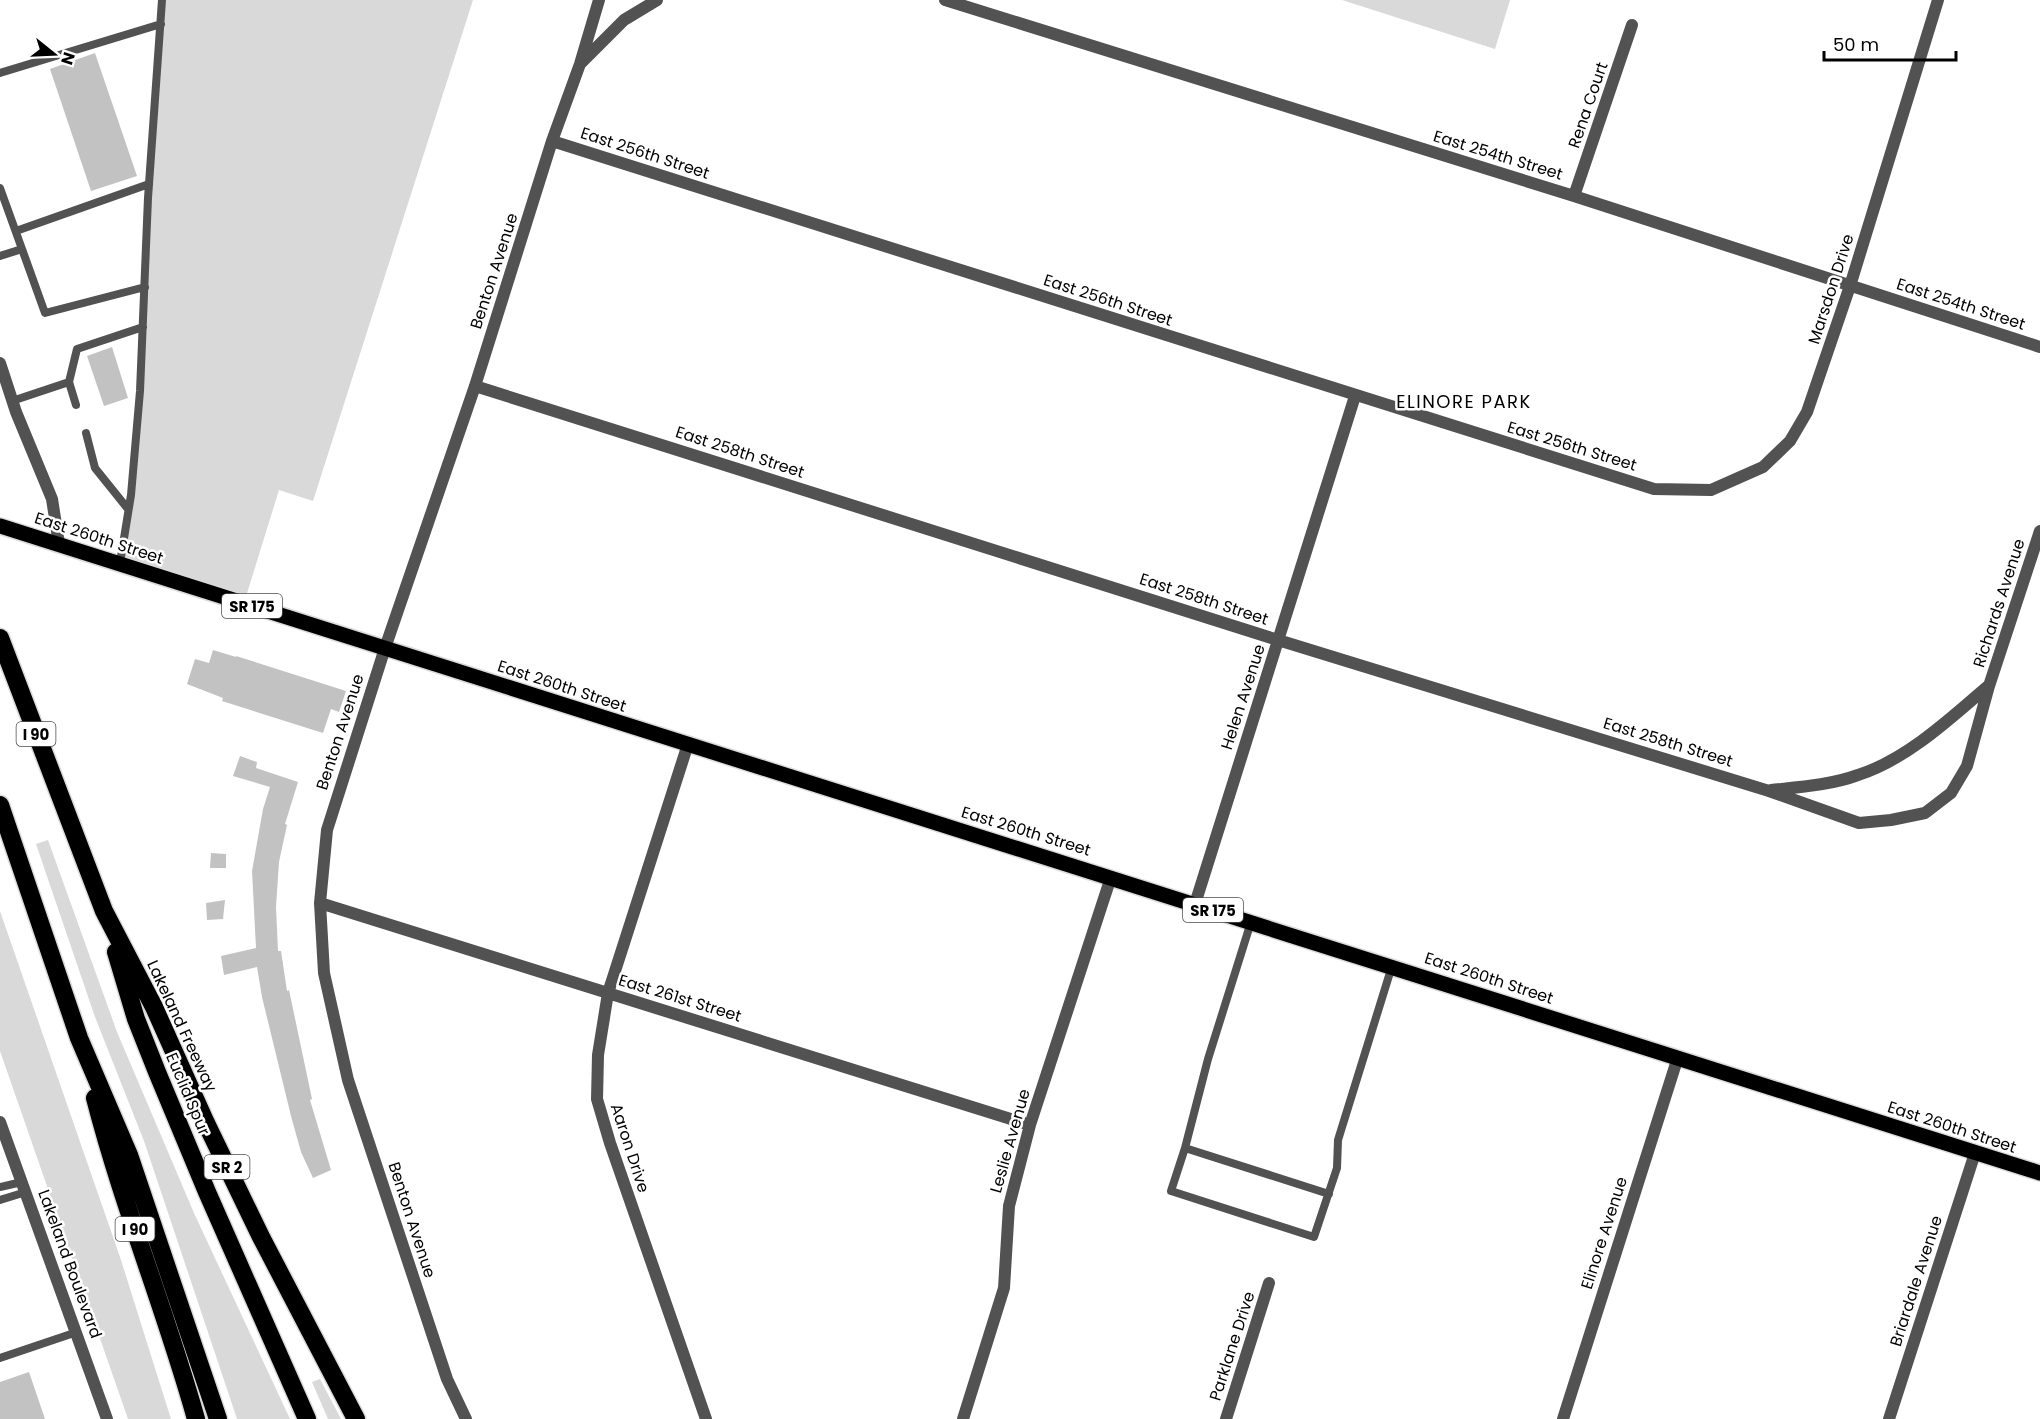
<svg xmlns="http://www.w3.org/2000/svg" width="2040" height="1419" viewBox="0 0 2040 1419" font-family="Poppins,sans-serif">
<rect width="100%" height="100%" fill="#fff"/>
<path fill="#d9d9d9" d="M162 0H473L313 501 279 490 244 603 120 563 131 495Z
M1342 0H1510L1495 49Z
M48 840 117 1032 194 1213 290 1419H237L144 1141 95 1017 36 844Z
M0 911 121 1260 171 1419H128L0 1051Z
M320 1379 341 1419H328L312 1382Z"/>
<path fill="#c2c2c2" d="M95 53 137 176 91 191 50 69Z
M112 347 128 398 104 406 87 356Z
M213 650 236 657V656L346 691 339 712 331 709 323 733 222 701 223 698 187 684 195 659 209 663Z
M240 756 257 762 256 768 298 782 285 824 287 825 279 862 276 907 278 951H281L287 991 289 990 312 1099 310 1100 331 1170 313 1178 301 1152 291 1116 262 997 257 967 224 975 221 956 256 948 252 871 263 809 270 787 233 776Z
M211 853 226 854V868H210Z
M225 900 223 919 207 920 206 903Z
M29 1372 45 1419H0V1382Z"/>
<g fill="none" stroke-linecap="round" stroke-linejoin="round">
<defs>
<path id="primary" d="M0 526 2040 1173"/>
<path id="motorway" d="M0 638 104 911 154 1007 205 1121 261 1237 356 1419
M0 805 79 1038 129 1155 218 1419
M116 952 136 1019 157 1072 207 1192 307 1419
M95 1098C123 1207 166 1311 196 1419"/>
</defs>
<use href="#primary" stroke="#dbdbdb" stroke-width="18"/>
<use href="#motorway" stroke="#dbdbdb" stroke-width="21"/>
<path stroke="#525252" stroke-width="8" d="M0 73 161 24
M0 188 22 249
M16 231 149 184
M0 256 22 249 45 313 145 287
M69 382 77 349 143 327
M12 401 69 382 76 405
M86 433 95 468 128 509
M120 563 131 495 140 391 148 198 162 0
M1251 922 1208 1059 1185 1148 1171 1191 1314 1237 1337 1168 1338 1140 1392 966
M1185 1148 1329 1194
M0 1187 22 1182
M0 1200 26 1192
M0 1358 77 1332"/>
<path stroke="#525252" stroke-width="12" d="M945 0 1574 196 2040 347
M581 63 624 20 657 0
M552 141 1654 489 1711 490 1763 467 1790 441 1807 412 1850 286 1938 0
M1574 196 1632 25
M475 386 1278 640 1769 791 1859 823 1891 820 1925 813 1951 793 1967 766 1989 686 2040 531
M688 744 608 993 598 1055 597 1099 610 1143 706 1419
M1771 790C1800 787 1831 785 1858 775 1906 760 1951 718 1988 686
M320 903 1030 1125
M1195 904 1355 396
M466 1419 447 1379 348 1080 324 973 320 903 327 830 385 648 475 386 552 141 580 64 599 0
M963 1419 1004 1288 1009 1206 1030 1125 1111 877
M1226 1419 1269 1283
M1563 1419 1678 1057
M1889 1419 1975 1153"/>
<path stroke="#525252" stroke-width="12" d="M0 363 16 412 52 499 59 544
M0 1122 107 1419"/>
<use href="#primary" stroke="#000" stroke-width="15"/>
<use href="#motorway" stroke="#000" stroke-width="18"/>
</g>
<g text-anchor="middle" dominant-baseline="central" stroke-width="5" stroke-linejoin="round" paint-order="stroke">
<g fill="#fff" stroke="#4c4c4c" stroke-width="1.5">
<rect x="222" y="594" width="60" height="24" rx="4.5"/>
<rect x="16.5" y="722" width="39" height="24" rx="4.5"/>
<rect x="1183" y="898" width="60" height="24" rx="4.5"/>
<rect x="204.5" y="1155" width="45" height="24" rx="4.5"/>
<rect x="115.5" y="1217" width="39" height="24" rx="4.5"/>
</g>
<g font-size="15" font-weight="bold" fill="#000">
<text x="252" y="606">SR 175</text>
<text x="36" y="734">I 90</text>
<text x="1213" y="910">SR 175</text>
<text x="227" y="1167">SR 2</text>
<text x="135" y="1229">I 90</text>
</g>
<g font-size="16" fill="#000" stroke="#fff">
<text transform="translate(1588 105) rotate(-71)">Rena Court</text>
<text transform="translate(645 153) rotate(18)">East 256th Street</text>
<text transform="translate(1498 155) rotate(17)">East 254th Street</text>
<text transform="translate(494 271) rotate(-72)">Benton Avenue</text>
<text transform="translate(1831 289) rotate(-72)">Marsdon Drive</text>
<text transform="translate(1108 300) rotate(18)">East 256th Street</text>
<text transform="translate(1961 304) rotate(18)">East 254th Street</text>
<text transform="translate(1572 446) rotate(17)">East 256th Street</text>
<text transform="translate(740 452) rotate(18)">East 258th Street</text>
<text transform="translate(99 538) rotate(18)">East 260th Street</text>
<text transform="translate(1204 599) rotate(18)">East 258th Street</text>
<text transform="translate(1999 603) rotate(-72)">Richards Avenue</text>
<text transform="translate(562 686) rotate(18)">East 260th Street</text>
<text transform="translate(1243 697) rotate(-72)">Helen Avenue</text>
<text transform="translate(340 732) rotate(-72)">Benton Avenue</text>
<text transform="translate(1668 742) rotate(17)">East 258th Street</text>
<text transform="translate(1026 831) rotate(17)">East 260th Street</text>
<text transform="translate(1489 978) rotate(18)">East 260th Street</text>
<text transform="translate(680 998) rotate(17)">East 261st Street</text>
<text transform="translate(182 1026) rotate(65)">Lakeland Freeway</text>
<text transform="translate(188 1094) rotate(67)">Euclid Spur</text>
<text transform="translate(1952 1127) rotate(18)">East 260th Street</text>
<text transform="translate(1010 1141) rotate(-74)">Leslie Avenue</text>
<text transform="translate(630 1148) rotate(72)">Aaron Drive</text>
<text transform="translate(412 1220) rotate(72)">Benton Avenue</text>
<text transform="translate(1604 1233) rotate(-72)">Elinore Avenue</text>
<text transform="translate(70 1264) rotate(70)">Lakeland Boulevard</text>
<text transform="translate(1916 1281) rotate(-72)">Briardale Avenue</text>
<text transform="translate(1232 1346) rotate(-72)">Parklane Drive</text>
</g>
<g font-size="18" letter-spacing="1.5" fill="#000" stroke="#fff">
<text x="1464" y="401">ELINORE PARK</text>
</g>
</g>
<g transform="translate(54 54) rotate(108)" stroke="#ffffff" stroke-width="4.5" paint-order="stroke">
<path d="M0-4.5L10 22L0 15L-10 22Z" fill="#000000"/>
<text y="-9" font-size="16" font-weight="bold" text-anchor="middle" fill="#000000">N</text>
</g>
<path d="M1824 51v9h132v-9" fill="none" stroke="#000000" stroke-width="3"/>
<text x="1833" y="51" font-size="18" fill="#000000" stroke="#ffffff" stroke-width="4.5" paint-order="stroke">50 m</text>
</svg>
